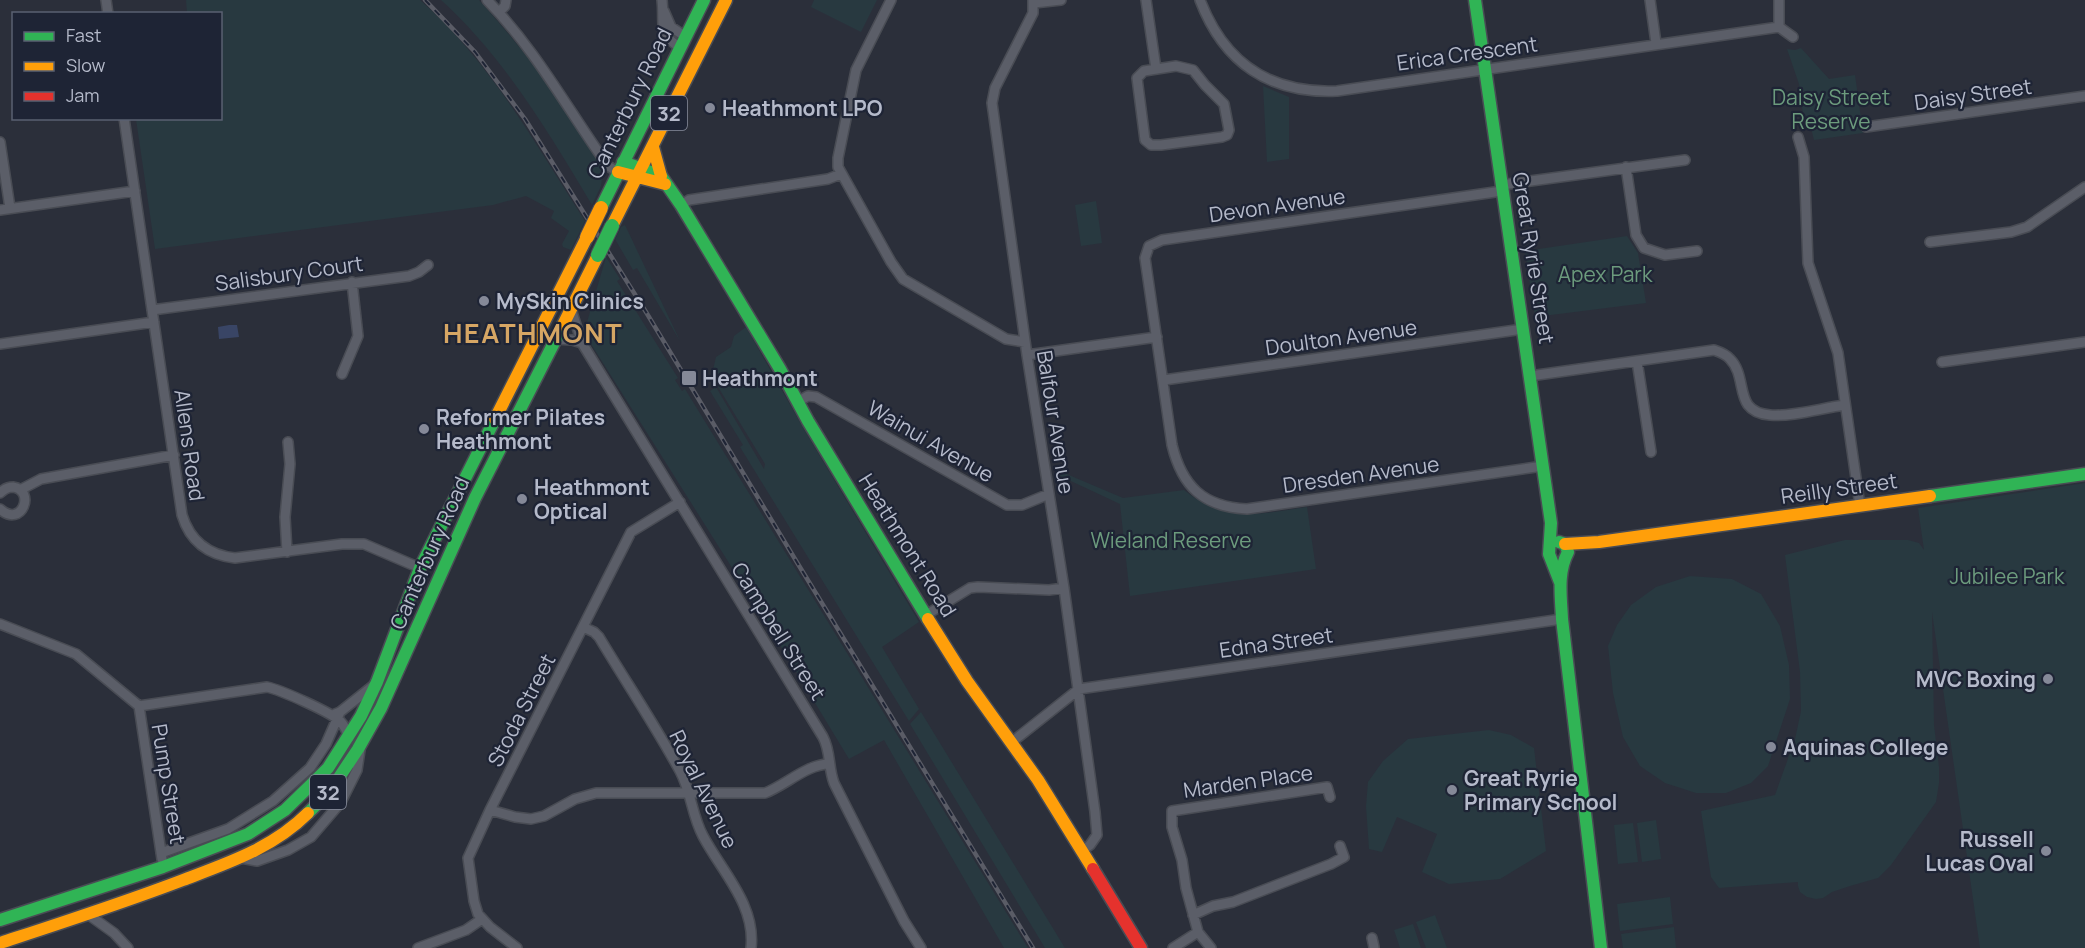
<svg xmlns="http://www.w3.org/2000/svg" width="2085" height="948" viewBox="0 0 2085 948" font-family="Manrope,sans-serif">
<rect width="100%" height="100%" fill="#2b2f3a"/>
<path fill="#283940" d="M186 0H420C490 61 535 144 585 221L571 250 563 247 562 244 569 231 551 218 554 211 526 196 493 205 155 249 136 119 220 118V14L187 13Z
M441 0H479C527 53 568 108 603 170L601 186 592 205C549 133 504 57 441 0Z
M814 0H877L861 32 811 7Z
M1801 48 1829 79 1855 75 1863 133 1814 140 1811 128 1804 122 1799 84 1787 49 1795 50Z
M1263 86 1289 97V159L1267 162Z
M1096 201 1102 243 1081 246 1075 205Z
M625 225 680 341 637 268 633 270 615 239 621 227Z
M1627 236 1638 253 1646 303 1535 317 1525 251Z
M606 257 620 279 617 281 678 378 675 380 682 391 685 389 1028 948H1004L884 740 849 759 758 609 591 344 585 329Z
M746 327 805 431 919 622 882 647 919 709 909 721 740 447 743 445 710 391 716 387 764 469 765 464 715 382 713 370 716 357 731 347 734 336Z
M1057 470 1123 498 1184 490C1228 524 1257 514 1307 507L1316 569 1130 596 1120 504 1058 475Z
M2085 483V948H1980L1932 612 1934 725 1939 767V783L1936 802 1891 865 1878 878 1850 886 1832 892 1823 898 1816 899 1807 897 1800 892 1798 886V882L1719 888 1711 877 1701 811 1775 795 1795 739 1801 711 1800 672 1785 555 1845 540H1908L1919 543 1924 550 1918 508Z
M1690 576 1732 579 1761 594 1780 626 1789 665 1790 699 1768 766 1751 783 1726 793H1696L1665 783 1640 766 1623 737 1613 693 1608 646 1617 625 1631 605 1656 587Z
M921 712 1065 948H1045L910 724Z
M1489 730 1511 735 1534 748 1546 851 1500 879 1449 884 1422 872 1437 834 1397 817 1382 852 1369 849 1366 806 1368 782 1383 761 1408 739Z
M1656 820 1661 859 1642 862 1637 823Z
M1633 823 1638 862 1618 864 1614 825Z
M1670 897 1673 924 1620 931 1617 904Z
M1435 915 1447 948H1426L1416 922Z
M1413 924 1421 948H1400L1394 930Z
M1674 927 1676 948H1623L1621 934Z"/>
<path fill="#394565" d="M229 325H237L239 337 219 339 218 327Z"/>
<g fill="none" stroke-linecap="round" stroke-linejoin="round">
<defs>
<path id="street" d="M106 0 108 14
M487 0C536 50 568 110 608 166L618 172
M662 0C665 25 656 33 681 48
M891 0 856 70 838 158V167L891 262 903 279 1006 339 1025 342
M1033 0V13L995 88 992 103 1027 355 1064 588 1095 812 1097 835 1090 845 1082 851
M1146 0 1156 69
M1200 0C1224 63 1270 94 1337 91L1779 27
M1650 0 1656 43
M1779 0V27L1793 37
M1034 3 1061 0
M664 11 671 27 686 37
M499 12 505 6 506 0
M1176 66 1193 70 1205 85 1224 104 1229 130 1227 135 1222 137 1161 145H1151L1145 140 1137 78 1144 71Z
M124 118 182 515C190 541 208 555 235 558L342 544H364L420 568
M1866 127 2085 96
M1798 137 1804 157 1808 263 1838 353 1860 506
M0 142 10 208
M1626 167 1636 235 1644 248 1665 255 1697 251
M1501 185 1685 160
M1502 191 1162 240 1149 246 1145 258 1172 445C1182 486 1203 507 1247 509L1543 466
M681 205 689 200 828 179 841 174
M0 210 135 191
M1930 242 2011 232 2027 227 2085 187
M571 309 582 343 823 737C831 752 828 767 834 783L904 921 921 948
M152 310 409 276 419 272 428 265
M555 339 572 340 582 343
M0 344 154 322
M1027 355 1157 337
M1637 361 1651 452
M1942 362 2085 342
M342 374 358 336 352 282
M1530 376 1714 350C1720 352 1726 354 1730 359 1749 378 1732 412 1770 415 1792 417 1822 408 1845 405
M1164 380 1523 329
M797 402 808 396 816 397 1007 505H1022L1049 494
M20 490 41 479 174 455
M0 493C4 489 7 487 13 487 36 490 22 529 0 509
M287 552 285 517 290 464 288 442
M926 615 970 588 978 587 1049 590 1064 588
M0 624 76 654 139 706
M583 627 594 632 599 637C626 682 655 725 680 771 691 791 692 816 703 836 722 872 756 905 751 948
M139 706 267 687C281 690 330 712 340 721 345 726 347 731 349 738
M139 706 162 859
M335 714 340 712 374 685
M1012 742 1079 689 1562 619
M490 810 515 817 531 819 544 816 575 799 596 793H765C786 785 807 764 829 764
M161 853 228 829 273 801 310 768 326 744 340 712
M241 858 257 861 288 850 311 837 341 802 357 770 360 750
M89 915 114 933 128 948
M1193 915 1213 906 1233 902 1331 864 1344 857 1340 846
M1198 932 1186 888 1182 860 1172 827V811L1327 787 1330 797
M1372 938 1374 947
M418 948 466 930 482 919
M517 948 490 927 478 914 474 901 468 858 490 810 631 532 680 502
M1173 948 1198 932 1211 948"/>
<path id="fast" d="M1475 0 1551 523 1549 554 1560 582
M623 162 661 176 681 205 780 369 808 421 928 619
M601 208 704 0
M1930 496 2085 474
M1559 542 1565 544 1568 552C1557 573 1561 596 1562 619L1601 948
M308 813 330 791 358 749 381 708 475 498 563 325
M0 920 163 867 248 834 285 810 328 768 361 716 377 682 420 568 495 419"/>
<path id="slow" d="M653 147 661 176
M618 172 665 184
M612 226 726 0
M563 325 598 255
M495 419 587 237
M1565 544 1599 542 1930 496
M928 619 967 681 1038 780 1093 869
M0 943C61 923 123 903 183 880 228 863 273 848 308 813"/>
<path id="jam" d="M1093 869 1141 948"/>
</defs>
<use href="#street" stroke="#494c54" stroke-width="12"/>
<use href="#fast" stroke="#494c54" stroke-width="15"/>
<use href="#slow" stroke="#494c54" stroke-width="15"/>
<use href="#jam" stroke="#494c54" stroke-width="15"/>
<use href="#street" stroke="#5b5e68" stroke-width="9"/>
<use href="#fast" stroke="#30b455" stroke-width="12"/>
<use href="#slow" stroke="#ff9f0a" stroke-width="12"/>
<use href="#jam" stroke="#e5322d" stroke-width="12"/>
<defs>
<path id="rail" d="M425 0 475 52 525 119 646 312 798 564 1033 948"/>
</defs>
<use href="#rail" stroke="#5a5c66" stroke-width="4.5"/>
<use href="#rail" stroke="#1e2435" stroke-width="2" stroke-dasharray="7" stroke-linecap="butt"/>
<defs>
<path id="fast-bridge" d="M598 255 612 226"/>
<path id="slow-bridge" d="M587 237 601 208"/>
</defs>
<use href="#fast-bridge" stroke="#494c57" stroke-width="16" stroke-linecap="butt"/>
<use href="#slow-bridge" stroke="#494c57" stroke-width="16" stroke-linecap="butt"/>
<use href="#fast-bridge" stroke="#30b455" stroke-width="14"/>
<use href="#slow-bridge" stroke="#ff9f0a" stroke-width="14"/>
</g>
<g fill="#858998" stroke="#1e2435" stroke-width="2">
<circle cx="710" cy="108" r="6"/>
<circle cx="484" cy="301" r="6"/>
<rect x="681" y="370" width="16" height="16" rx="3"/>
<circle cx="424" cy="429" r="6"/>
<circle cx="522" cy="499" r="6"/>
<circle cx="2048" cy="679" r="6"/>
<circle cx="1771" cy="747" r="6"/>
<circle cx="1452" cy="790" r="6"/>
<circle cx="2046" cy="851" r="6"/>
</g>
<g text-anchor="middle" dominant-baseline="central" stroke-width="4.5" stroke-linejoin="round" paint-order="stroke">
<g fill="#1e2435" stroke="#888d9d" stroke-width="1.5">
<rect x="651" y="96" width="36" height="34" rx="4.5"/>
<rect x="310" y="775" width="36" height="34" rx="4.5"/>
</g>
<g font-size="20" font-weight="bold" fill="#b5baca">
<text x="669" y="113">32</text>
<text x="328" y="792">32</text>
</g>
<g font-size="21" fill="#b5baca" stroke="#1e2435">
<text transform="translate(1467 53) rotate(-8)">Erica Crescent</text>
<text transform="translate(1973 94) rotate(-8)">Daisy Street</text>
<text transform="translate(629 103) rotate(-64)">Canterbury Road</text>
<text transform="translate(1277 205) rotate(-8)">Devon Avenue</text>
<text transform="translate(1534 258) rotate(81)">Great Ryrie Street</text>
<text transform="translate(289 273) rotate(-8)">Salisbury Court</text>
<text transform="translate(1341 337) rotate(-8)">Doulton Avenue</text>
<text transform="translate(1056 422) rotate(81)">Balfour Avenue</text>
<text transform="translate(931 441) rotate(30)">Wainui Avenue</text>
<text transform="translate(190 445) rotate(82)">Allens Road</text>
<text transform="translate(1361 474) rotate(-8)">Dresden Avenue</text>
<text transform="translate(1839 488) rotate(-8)">Reilly Street</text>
<text transform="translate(908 545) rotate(58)">Heathmont Road</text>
<text transform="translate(429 553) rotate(-66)">Canterbury Road</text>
<text transform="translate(779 631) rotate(58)">Campbell Street</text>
<text transform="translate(1276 642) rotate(-8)">Edna Street</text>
<text transform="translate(521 710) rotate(-63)">Stoda Street</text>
<text transform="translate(1248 781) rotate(-8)">Marden Place</text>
<text transform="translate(169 784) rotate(81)">Pump Street</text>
<text transform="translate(704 789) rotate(64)">Royal Avenue</text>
</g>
<g font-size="21" fill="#6c9b7d" stroke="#1e2435">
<text x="1831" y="97">Daisy Street<tspan x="1831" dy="24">Reserve</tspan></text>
<text x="1605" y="274">Apex Park</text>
<text x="1171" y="540">Wieland Reserve</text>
<text x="2007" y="576">Jubilee Park</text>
</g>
<g font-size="21" font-weight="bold" fill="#b5baca" stroke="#1e2435" text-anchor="start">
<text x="722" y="108">Heathmont LPO</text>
<text x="496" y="301">MySkin Clinics</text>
<text x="702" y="378">Heathmont</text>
<text x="436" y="417">Reformer Pilates<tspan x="436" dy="24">Heathmont</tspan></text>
<text x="534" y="487">Heathmont<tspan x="534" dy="24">Optical</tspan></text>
<text x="2036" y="679" text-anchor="end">MVC Boxing</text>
<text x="1783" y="747">Aquinas College</text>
<text x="1464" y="778">Great Ryrie<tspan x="1464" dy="24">Primary School</tspan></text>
<text x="2034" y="839" text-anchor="end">Russell<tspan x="2034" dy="24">Lucas Oval</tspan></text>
</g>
<g font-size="27" font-weight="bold" letter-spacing="1.5" fill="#d6a664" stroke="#1e2435">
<text x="533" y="332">HEATHMONT</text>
</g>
</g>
<rect x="12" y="12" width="210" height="108" fill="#1e2435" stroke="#5a6071" stroke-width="1.5"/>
<rect x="24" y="32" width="30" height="9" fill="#30b455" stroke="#5a6071" stroke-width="1.5"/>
<text x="66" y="42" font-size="18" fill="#b5baca">Fast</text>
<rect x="24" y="62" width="30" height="9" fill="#ff9f0a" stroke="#5a6071" stroke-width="1.5"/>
<text x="66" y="72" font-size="18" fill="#b5baca">Slow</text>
<rect x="24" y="92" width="30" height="9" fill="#e5322d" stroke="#5a6071" stroke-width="1.5"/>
<text x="66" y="102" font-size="18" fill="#b5baca">Jam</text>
</svg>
